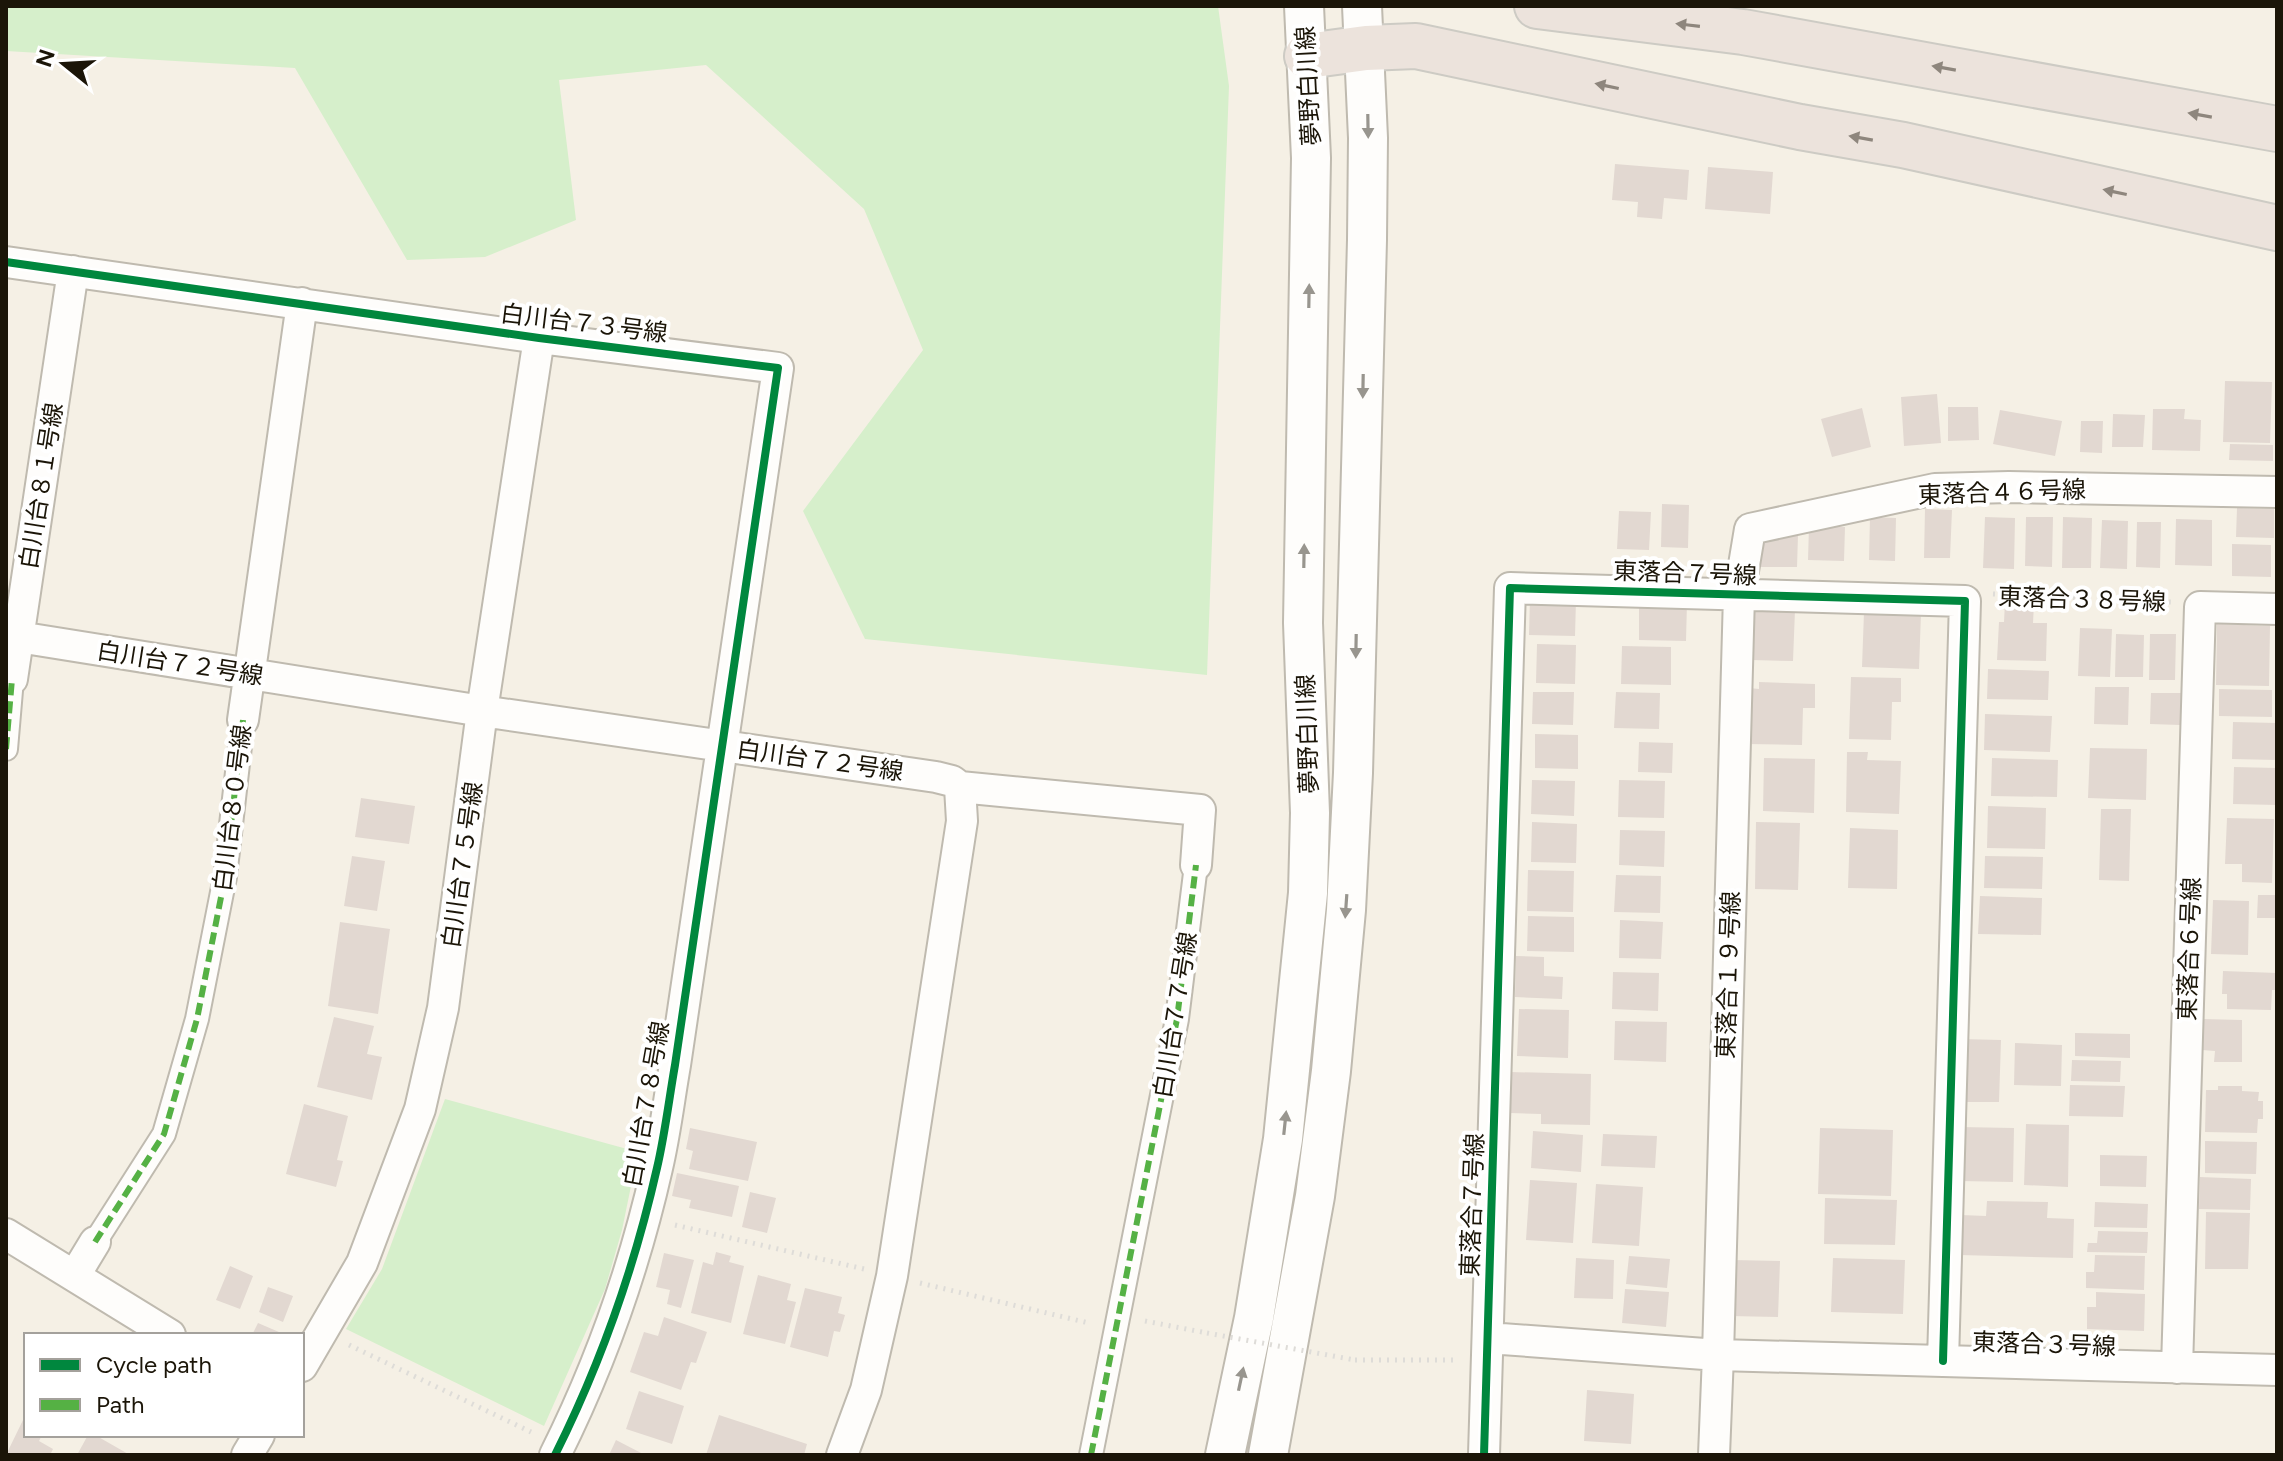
<svg xmlns="http://www.w3.org/2000/svg" width="2283" height="1461" viewBox="0 0 2283 1461" font-family="Figtree,'Noto Sans JP',sans-serif">
<rect width="100%" height="100%" fill="#f5f0e5"/>
<path fill="#d6efcb" d="M6 6H1218L1229 86 1207 675 865 639 803 511 923 350 864 209 706 65 559 80 576 220 485 257 407 260 295 68 6 51Z
M445 1099 638 1152 622 1230 605 1289 544 1426 346 1329 382 1269Z"/>
<path fill="#e2d8d1" d="M1615 164 1689 170 1687 200 1664 198 1662 219 1637 217 1638 202 1612 200Z
M1708 167 1773 172 1770 214 1705 209Z
M2225 381 2272 382 2270 443 2223 442Z
M1937 394 1941 443 1904 446 1901 397Z
M1948 407H1978L1979 440 1948 441Z
M1862 408 1871 447 1832 457 1821 419Z
M2153 409H2185L2184 419 2201 420 2200 451 2152 450Z
M2000 410 2062 421 2055 456 1993 444Z
M2113 414 2145 415 2143 447H2112Z
M2081 421H2103L2102 453 2080 452Z
M2230 444 2273 445V461L2229 460Z
M1662 504 1689 505 1688 548 1661 547Z
M2237 508 2274 509V538L2236 537Z
M1925 509 1952 510 1950 558H1924Z
M1619 511 1651 512 1649 550 1617 549Z
M1870 517 1896 518 1895 561 1869 560Z
M1985 517 2015 518 2014 569 1983 568Z
M2026 517H2053L2052 567 2025 566Z
M2063 517 2092 518 2091 568H2062Z
M2176 519 2212 520V566L2175 565Z
M2102 520 2128 521 2127 569 2100 568Z
M2137 522H2161L2160 568 2136 567Z
M1809 526 1845 527 1844 561 1808 560Z
M1760 534 1798 535 1797 567H1760Z
M2232 544 2271 545V577L2232 576Z
M1530 598 1576 600 1575 636 1529 635Z
M1639 601 1687 602 1686 641 1639 640Z
M2005 602 2034 603 2033 623H2047L2046 661 1997 660 1999 622H2004Z
M1754 609 1795 610 1793 661 1752 660Z
M1864 612 1921 613 1919 669 1862 667Z
M2217 624 2270 626 2269 686 2216 685Z
M2080 628 2112 629 2110 677 2078 676Z
M2116 634 2144 635 2143 677H2115Z
M2150 634H2176L2175 680H2149Z
M1537 644 1576 645 1575 684 1536 683Z
M1622 646 1671 647V685L1621 684Z
M1988 669 2049 671 2048 700 1987 699Z
M1851 677 1901 678V702H1892L1891 740 1849 739Z
M1759 682 1815 684V708H1803L1802 745 1747 744 1749 688 1759 689Z
M2095 687H2129L2128 725 2094 724Z
M2219 689 2272 690V717L2219 716Z
M1533 692H1574L1573 725 1532 724Z
M1616 692 1660 693 1659 729 1614 728Z
M2151 693H2181L2180 725 2150 724Z
M1985 714 2052 716 2050 752 1984 750Z
M2233 722 2277 723V760L2232 759Z
M1535 734 1578 735V769L1535 768Z
M1639 742 1673 743 1672 773 1638 772Z
M2090 748 2147 749 2146 800 2088 798Z
M1847 752H1868L1867 760 1901 761 1899 814 1846 812Z
M1764 758 1815 759 1814 813 1763 811Z
M1992 758 2058 760 2057 797 1991 796Z
M2234 767 2277 768V805L2233 804Z
M1532 780 1575 781 1574 816 1531 814Z
M1619 780 1665 781 1664 818 1618 817Z
M361 798 415 806 409 844 355 837Z
M1988 806 2046 808 2045 849 1987 848Z
M2101 809H2131L2129 881 2099 880Z
M2227 818 2274 819 2272 883 2242 882V864H2225Z
M1532 822 1577 824 1576 863 1531 862Z
M1756 822 1800 823 1798 890 1755 889Z
M1850 828 1898 830 1897 889 1848 888Z
M1620 830 1665 831 1664 867 1619 865Z
M352 856 385 861 377 911 344 906Z
M1985 856 2043 857 2042 889 1984 888Z
M1528 870 1574 871 1573 912 1527 911Z
M1616 875 1661 876 1660 913 1614 912Z
M2258 895H2277V918H2257Z
M1980 896 2042 898 2041 935 1978 934Z
M2213 900 2249 901 2248 955 2211 954Z
M1528 916 1574 917V952L1527 951Z
M1620 920 1663 922 1661 959 1619 958Z
M340 922 390 929 378 1014 328 1006Z
M1516 956 1544 957V976L1563 977 1562 999 1515 997Z
M2223 971 2277 973V990H2272L2271 1010 2227 1009V994H2222Z
M1613 972 1659 973 1658 1011 1612 1009Z
M1519 1009 1569 1010 1568 1058 1517 1056Z
M334 1017 374 1026 367 1054 382 1057 372 1100 317 1087Z
M2203 1019 2242 1020V1062H2214L2215 1051 2202 1050Z
M1615 1021 1667 1022 1666 1062 1614 1060Z
M2075 1033 2130 1034V1058L2075 1056Z
M1961 1039 2001 1040 1999 1102H1960Z
M2015 1043 2062 1045 2061 1086 2014 1085Z
M2072 1060 2121 1061 2120 1082 2071 1081Z
M1511 1072 1591 1074 1590 1125 1541 1124V1114L1510 1113Z
M2070 1085 2125 1086 2123 1117 2069 1116Z
M2218 1086H2242V1091L2259 1092 2258 1101H2263V1119H2258L2257 1133 2205 1132 2206 1090H2218Z
M304 1104 348 1116 337 1160 343 1161 336 1187 286 1174Z
M2026 1124 2069 1125 2068 1187 2024 1185Z
M1960 1127 2014 1128 2013 1182 1959 1181Z
M690 1128 757 1142 748 1181 689 1169 693 1151 686 1149Z
M1820 1128 1893 1130 1891 1196 1818 1194Z
M1533 1131 1583 1135 1581 1172 1531 1168Z
M1603 1134 1657 1136 1655 1168 1601 1166Z
M2205 1141 2257 1142 2256 1174 2205 1173Z
M2100 1155 2147 1156 2146 1187 2100 1186Z
M677 1173 739 1186 732 1217 689 1208 691 1200 672 1196Z
M2200 1177 2251 1179 2250 1210 2199 1209Z
M1530 1180 1577 1183 1573 1243 1526 1240Z
M1596 1184 1643 1187 1639 1246 1592 1243Z
M750 1192 776 1198 767 1233 742 1227Z
M1825 1198 1897 1200 1895 1245 1824 1244Z
M1987 1201 2048 1202 2047 1218 2074 1219 2073 1258 1960 1255 1961 1215 1986 1216Z
M2095 1202 2148 1204 2147 1228 2094 1227Z
M2206 1212 2250 1213 2248 1269H2205Z
M2098 1231 2148 1232 2147 1253 2087 1252 2088 1243H2097Z
M716 1252 731 1256 729 1262 744 1266 731 1323 691 1313 703 1262 713 1265Z
M664 1253 694 1260 681 1308 667 1304 670 1290 656 1287Z
M2095 1255 2145 1256 2144 1290 2086 1288V1272H2094Z
M1629 1256 1670 1259 1667 1288 1626 1284Z
M1576 1258 1614 1260 1613 1299 1574 1298Z
M1833 1258 1905 1260 1903 1314 1831 1312Z
M1732 1260 1780 1261 1778 1317 1730 1316Z
M230 1266 253 1276 240 1309 216 1300Z
M758 1275 791 1284 787 1300 796 1302 785 1344 743 1334Z
M268 1287 293 1296 283 1322 259 1312Z
M805 1288 842 1297 838 1313 845 1315 840 1332 834 1331 828 1357 790 1347Z
M1625 1289 1669 1292 1666 1327 1622 1323Z
M2096 1292 2145 1294 2144 1331 2087 1329V1307H2096Z
M664 1317 707 1332 696 1363 691 1362 681 1390 630 1372 644 1332 658 1336Z
M258 1323 286 1335H252Z
M1587 1390 1634 1394 1631 1444 1584 1441Z
M639 1391 684 1406 672 1444 626 1429Z
M719 1415 807 1444 804 1455H706Z
M23 1420 26 1422V1435H42L39 1441 53 1449 50 1455H6Z
M88 1435H95L130 1455H77Z
M616 1440 645 1455H609Z"/>
<g fill="none" stroke-linecap="round" stroke-linejoin="round">
<defs>
<path id="pedestrian" d="M6 749 12 679
M95 1242 164 1134 197 1019 225 877 243 720
M1091 1455 1177 1019 1196 865"/>
<path id="minor" d="M6 262 539 338 778 368 675 1065C669 1099 665 1134 657 1168 635 1265 600 1365 555 1455
M6 635 482 711 936 777 952 781 960 787 962 821 892 1276 866 1390 842 1455
M12 679 73 271
M243 720 302 303
M960 787 1200 810 1196 865
M6 1234 170 1335
M75 1275 95 1242
M1488 1338 1718 1355 1739 595 1750 529 1935 489 2009 487 2277 492
M302 1366 362 1263 420 1109 443 1008 482 711 539 338
M2177 1368 2200 607 2277 609
M247 1455 259 1435
M1484 1455 1510 588 1965 601 1943 1361
M1714 1455 1718 1355 2277 1370"/>
<path id="tertiary" d="M1225 1455 1254 1318 1283 1139 1308 893 1310 813 1303 623 1311 158 1304 6
M1268 1455 1315 1196 1331 1071 1346 910 1353 773 1367 240 1368 138 1362 6"/>
<path id="motorway" d="M1537 6 1743 32 2277 129
M1307 56 1366 48 1416 46 1800 127 1903 145 2277 228"/>
</defs>
<use href="#pedestrian" stroke="#bfbaaf" stroke-width="26"/>
<use href="#minor" stroke="#bfbaaf" stroke-width="34"/>
<use href="#tertiary" stroke="#bfbaaf" stroke-width="42"/>
<use href="#motorway" stroke="#cdcbc4" stroke-width="48"/>
<path stroke="#dedcd8" stroke-width="5" stroke-dasharray="2 6" stroke-linecap="butt" d="M1993 594 2171 602
M675 1225 864 1269
M920 1283 1089 1323
M1145 1321 1207 1333
M349 1345 531 1432
M1355 1360H1457"/>
<use href="#pedestrian" stroke="#fefdfb" stroke-width="22"/>
<use href="#minor" stroke="#fefdfb" stroke-width="30"/>
<use href="#tertiary" stroke="#fefdfb" stroke-width="38"/>
<use href="#motorway" stroke="#ece3dc" stroke-width="44"/>
<path stroke="#dedcd8" stroke-width="5" stroke-dasharray="2 6" stroke-linecap="butt" d="M1207 1333 1355 1360"/>
<path stroke="#55b144" stroke-width="6" stroke-dasharray="12 6" stroke-linecap="butt" d="M6 749 12 679
M95 1242 164 1134 197 1019 225 877 243 720
M1091 1455 1177 1019 1196 865"/>
<defs>
<path id="cycleway" d="M6 262 539 338 778 368 675 1065C669 1099 665 1134 657 1168 635 1265 600 1365 555 1455
M1484 1455 1510 588 1965 601 1943 1361"/>
</defs>
<use href="#cycleway" stroke="#fff" stroke-width="13"/>
<use href="#cycleway" stroke="#00873e" stroke-width="8"/>
</g>
<defs><path id="oneway-solid" d="M-6-.8H1V-3.2L6.5 0L1 3.2V.8H-6Z" transform="scale(2)"/></defs>
<g fill="#8e867d">
<use href="#oneway-solid" transform="translate(1688 25) rotate(-173)"/>
<use href="#oneway-solid" transform="translate(1944 68) rotate(-170)"/>
<use href="#oneway-solid" transform="translate(1607 86) rotate(-168)"/>
<use href="#oneway-solid" transform="translate(2200 115) rotate(-170)"/>
<use href="#oneway-solid" transform="translate(1861 138) rotate(-170)"/>
<use href="#oneway-solid" transform="translate(2115 192) rotate(-168)"/>
</g>
<g fill="#98958e">
<use href="#oneway-solid" transform="translate(1368 126) rotate(89)"/>
<use href="#oneway-solid" transform="translate(1309 296) rotate(-89)"/>
<use href="#oneway-solid" transform="translate(1363 386) rotate(91)"/>
<use href="#oneway-solid" transform="translate(1304 556) rotate(-89)"/>
<use href="#oneway-solid" transform="translate(1356 646) rotate(91)"/>
<use href="#oneway-solid" transform="translate(1346 906) rotate(94)"/>
<use href="#oneway-solid" transform="translate(1285 1123) rotate(-84)"/>
<use href="#oneway-solid" transform="translate(1241 1379) rotate(-78)"/>
</g>
<g text-anchor="middle" dominant-baseline="central" stroke-width="8" stroke-linejoin="round" paint-order="stroke">
<g font-size="24" fill="#1b1508" stroke="#fff">
<text transform="translate(1308 86) rotate(-93)">夢野白川線</text>
<text transform="translate(584 323) rotate(7)">白川台７３号線</text>
<text transform="translate(41 486) rotate(-81)">白川台８１号線</text>
<text transform="translate(2002 492) rotate(-2)">東落合４６号線</text>
<text transform="translate(1685 573) rotate(2)">東落合７号線</text>
<text transform="translate(2082 599) rotate(2)">東落合３８号線</text>
<text transform="translate(180 663) rotate(9)">白川台７２号線</text>
<text transform="translate(1307 734) rotate(-92)">夢野白川線</text>
<text transform="translate(820 760) rotate(8)">白川台７２号線</text>
<text transform="translate(232 808) rotate(-83)">白川台８０号線</text>
<text transform="translate(462 865) rotate(-82)">白川台７５号線</text>
<text transform="translate(2189 949) rotate(-88)">東落合６号線</text>
<text transform="translate(1728 975) rotate(-88)">東落合１９号線</text>
<text transform="translate(1175 1015) rotate(-81)">白川台７７号線</text>
<text transform="translate(646 1104) rotate(-80)">白川台７８号線</text>
<text transform="translate(1472 1205) rotate(-88)">東落合７号線</text>
<text transform="translate(2044 1344) rotate(2)">東落合３号線</text>
</g>
</g>
<rect width="2283" height="1461" fill="none" stroke="#1b1508" stroke-width="16"/>
<rect x="24" y="1333" width="280" height="104" fill="#ffffff" stroke="#a4a19c" stroke-width="2"/>
<rect x="40" y="1359" width="40" height="12" fill="#00873e" stroke="#a4a19c" stroke-width="2"/>
<text x="96" y="1373" font-size="24" fill="#1b1508">Cycle path</text>
<rect x="40" y="1399" width="40" height="12" fill="#55b144" stroke="#a4a19c" stroke-width="2"/>
<text x="96" y="1413" font-size="24" fill="#1b1508">Path</text>
<g transform="translate(64 64) rotate(288)" stroke="#ffffff" stroke-width="6" paint-order="stroke">
<path d="M0-6L14 30L0 20L-14 30Z" fill="#1b1508"/>
<text y="-12" font-size="22" font-weight="bold" text-anchor="middle" fill="#1b1508">N</text>
</g>
</svg>
